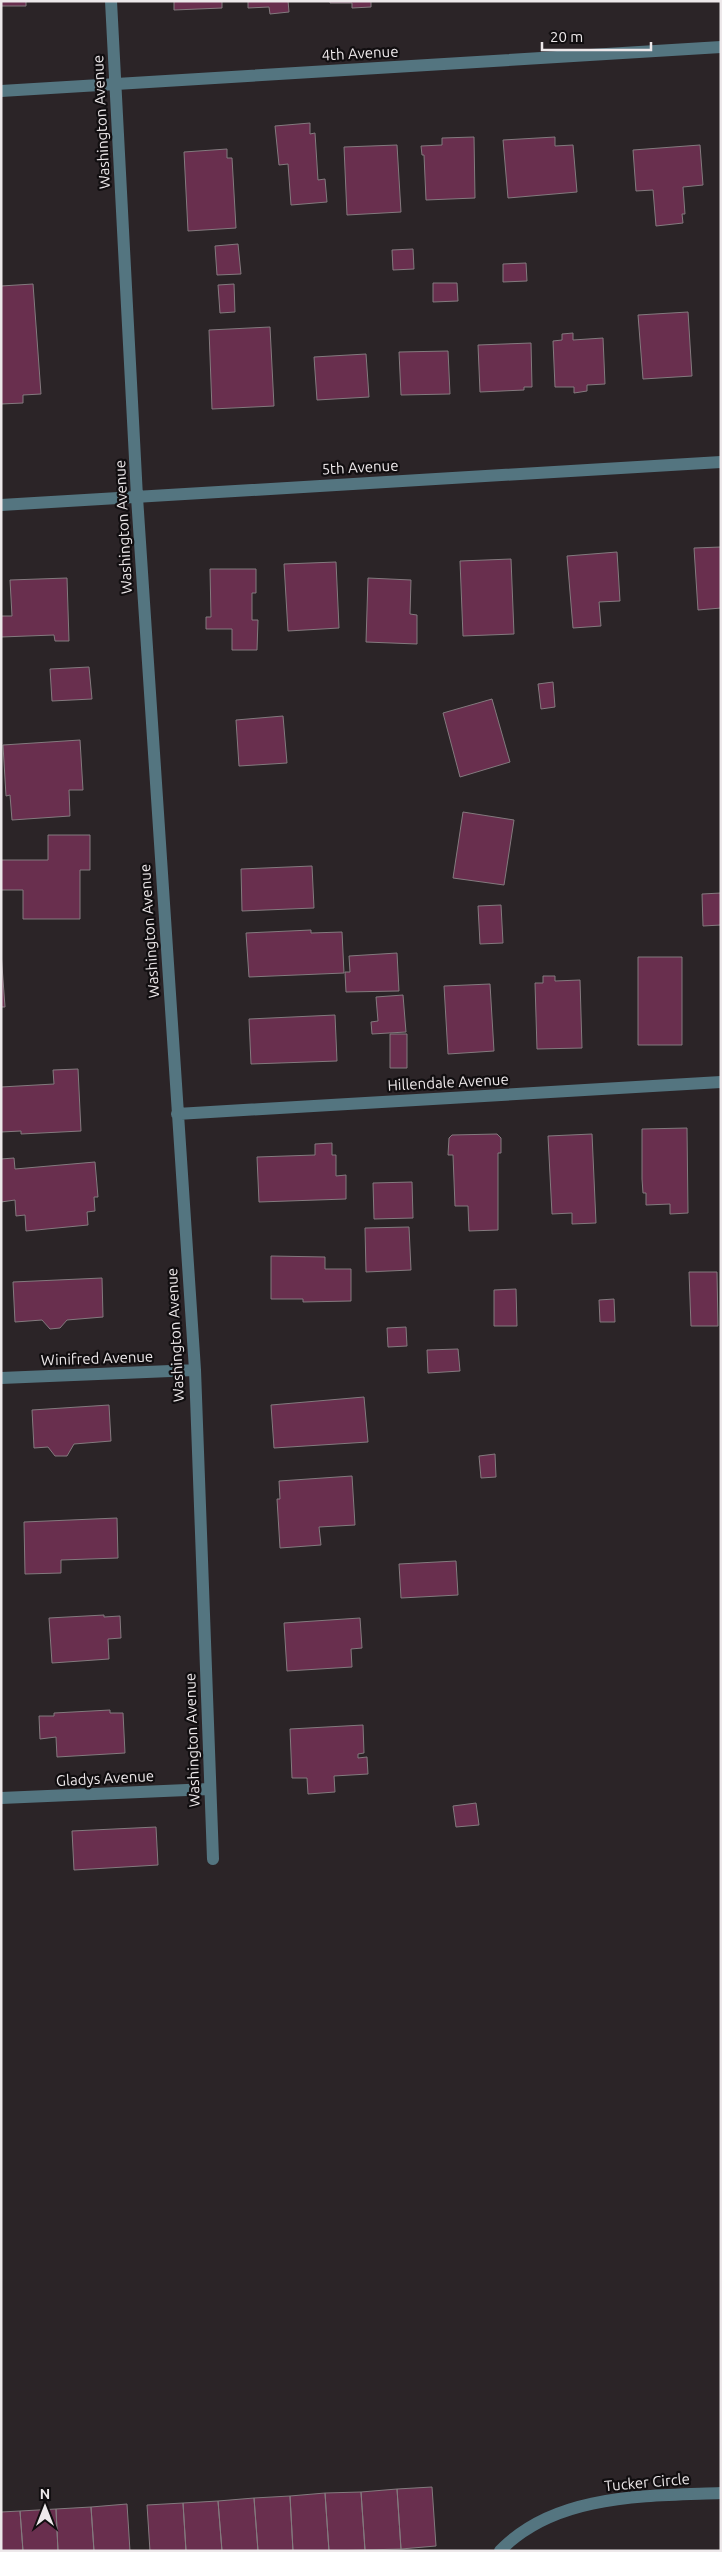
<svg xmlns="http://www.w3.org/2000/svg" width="722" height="2552" viewBox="0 0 722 2552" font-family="Ubuntu,sans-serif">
<rect width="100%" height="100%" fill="#2b2427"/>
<path fill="#692f4e" stroke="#837a7e" d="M1 1H26V6H1Z
M174 1H222V8L174 10Z
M248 1H288L289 12 270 14 269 7 248 8Z
M330 1H371V7L352 8V3H330Z
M310 123V134L315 133 318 180 325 179 327 202 291 205 288 164 279 165 275 126Z
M474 137 475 198 426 200 424 155H422L421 146 442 145V138Z
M555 137V146L573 145 577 192 508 198 503 140Z
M397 145 401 212 347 215 344 147Z
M700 145 703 185 683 187 685 214H682L683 223 656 226 653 190 636 191 633 150Z
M227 149V158H232L236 228 188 231 184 152Z
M238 244 241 274 217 275 215 246Z
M413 249 414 269 393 270 392 250Z
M526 263 527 281 503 282V264Z
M433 283H457L458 301 433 302Z
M33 284 41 394 23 395V403L1 404V286Z
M234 284 235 312 220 313 218 285Z
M688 312 692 376 643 379 638 315Z
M270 327 274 406 212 409 209 330Z
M573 333V340L603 338 605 384 587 385V391L574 393V387H555L553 341 562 340V334Z
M531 343 532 387H524V390L480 392 478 345Z
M448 351 450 394 401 395 399 352Z
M366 354 369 397 317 400 314 357Z
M721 547V608L698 610 694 548Z
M617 552 620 601 599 602 601 626 573 628 567 556Z
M511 559 514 634 463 636 460 561Z
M336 562 339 628 288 631 284 564Z
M210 569H256V593H252V620H258L257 650H232V629H206V617H211Z
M67 578 69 641H55L54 635 1 637V616H12L10 580Z
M368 578 411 580 410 614 417 615V644L366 642Z
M89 667 92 699 52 701 50 669Z
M553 682 555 707 541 709 538 684Z
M492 699 510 762 460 777 443 713Z
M283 716 287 763 239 766 236 720Z
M80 740 83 790H69L70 816 12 820 10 795 6 796 3 745Z
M463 812 514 820 504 885 453 878Z
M48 835H90V870H80V919H23V890H1V860H48Z
M312 866 314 908 242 911 241 869Z
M721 893V925L703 926 702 894Z
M501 905 503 943 480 944 478 906Z
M311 930V933L342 932 344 973 249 977 246 933Z
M1 952 5 1007H1Z
M397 953 399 991 346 992 345 972H350L349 956Z
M638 957H682V1045H638Z
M543 976H555V981L580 980 582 1048 537 1049 535 983H543Z
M490 984 494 1051 448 1054 444 986Z
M403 995 406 1032 372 1034 371 1022 378 1021 376 997Z
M335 1015 337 1061 251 1064 249 1019Z
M390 1034H407V1068H390Z
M78 1069 81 1131 21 1134V1131L1 1132V1087L54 1084 53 1070Z
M687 1128 688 1213 670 1214V1204L646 1205V1193H643L642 1179V1129Z
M497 1134 501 1138V1153H498V1230L469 1231 468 1206H455L453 1155H448L449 1138 452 1135Z
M592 1134 596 1223 572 1224V1213L552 1214 548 1136Z
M332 1143V1155H336V1176L346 1175V1199L259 1202 257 1157 315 1155V1144Z
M14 1158 15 1169 95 1162 98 1197H94L95 1211 87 1212 88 1225 26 1231 25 1215 16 1216 15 1200 1 1202V1159Z
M412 1182 413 1218 374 1219 373 1183Z
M409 1227 411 1270 366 1272 365 1228Z
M271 1256 325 1257V1269H351V1301L303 1302V1299H271Z
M689 1272H717L718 1326H691Z
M102 1278 103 1317 67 1320 60 1328 50 1329 42 1320 15 1322 13 1282Z
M516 1289 517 1326H494V1290Z
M614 1299 615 1322H600L599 1300Z
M406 1327 407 1346 388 1347 387 1328Z
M458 1349 460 1371 428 1373 427 1350Z
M364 1397 368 1442 274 1448 271 1405Z
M109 1405 111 1441 74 1444 67 1456H55L48 1447 34 1448 32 1410Z
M495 1454 496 1477 481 1478 479 1456Z
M352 1476 355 1525 319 1527 321 1545 280 1548 277 1499H280L279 1481Z
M117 1518 118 1558 61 1560V1573L25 1574 24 1522Z
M456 1561 458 1595 401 1598 399 1564Z
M104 1615V1617L120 1616 121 1638 108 1639 109 1659 52 1663 49 1618Z
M360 1618 362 1648 351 1649 352 1667 287 1671 284 1623Z
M110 1710V1713H123L125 1753 57 1757 56 1737 40 1739 39 1716H54V1713Z
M363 1725 364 1753 358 1754V1758L367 1757 368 1774 334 1776 335 1792 308 1794 307 1778H292L290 1729Z
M476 1803 479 1825 456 1827 453 1806Z
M156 1827 158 1865 74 1870 72 1831Z
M432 2487 436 2546 401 2549 397 2489Z
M397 2489 401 2549 365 2550 361 2492Z
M361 2492 365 2550 329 2551 325 2493Z
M325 2493 329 2551H293L290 2496Z
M290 2496 293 2551H258L254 2498Z
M254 2498 258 2551H222L218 2501Z
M218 2501 222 2551H186L183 2503Z
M183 2503 186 2551H150L147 2505Z
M127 2504 130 2551H94L91 2507Z
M91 2507 94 2551H58L56 2509Z
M56 2509 58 2551H23L20 2511Z
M20 2511 23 2551H1V2512Z"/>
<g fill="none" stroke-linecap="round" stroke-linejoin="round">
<path stroke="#547580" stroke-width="12" d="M111 1 137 497 195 1370 213 1859
M1 91 721 47
M1 505 721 462
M177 1114 721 1082
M1 1378 195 1370
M1 1798 210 1789
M500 2551C555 2493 647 2496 721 2493"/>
</g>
<g text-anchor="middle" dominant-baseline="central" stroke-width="4.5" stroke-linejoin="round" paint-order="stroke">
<g font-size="15" fill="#ede8ea" stroke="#110e10">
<text transform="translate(360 53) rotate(-3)">4th Avenue</text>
<text transform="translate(101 122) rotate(-93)">Washington Avenue</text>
<text transform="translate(360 467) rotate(-3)">5th Avenue</text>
<text transform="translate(123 527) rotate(-93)">Washington Avenue</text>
<text transform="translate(149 931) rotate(-94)">Washington Avenue</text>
<text transform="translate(448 1082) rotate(-3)">Hillendale Avenue</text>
<text transform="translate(175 1335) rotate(-93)">Washington Avenue</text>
<text transform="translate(97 1358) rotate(-2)">Winifred Avenue</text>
<text transform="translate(192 1740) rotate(-92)">Washington Avenue</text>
<text transform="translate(105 1778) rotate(-3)">Gladys Avenue</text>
<text transform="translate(647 2482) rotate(-5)">Tucker Circle</text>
</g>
</g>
<rect width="722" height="2552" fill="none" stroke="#ede8ea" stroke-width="5"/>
<g transform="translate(45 2507)" stroke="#110e10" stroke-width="4" paint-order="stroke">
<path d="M0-4L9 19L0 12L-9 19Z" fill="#ede8ea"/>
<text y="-8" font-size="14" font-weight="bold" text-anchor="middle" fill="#ede8ea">N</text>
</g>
<path d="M542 42v8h109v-8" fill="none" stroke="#ede8ea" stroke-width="2.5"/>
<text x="550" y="42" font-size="15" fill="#ede8ea" stroke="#110e10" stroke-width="4" paint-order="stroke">20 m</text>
</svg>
